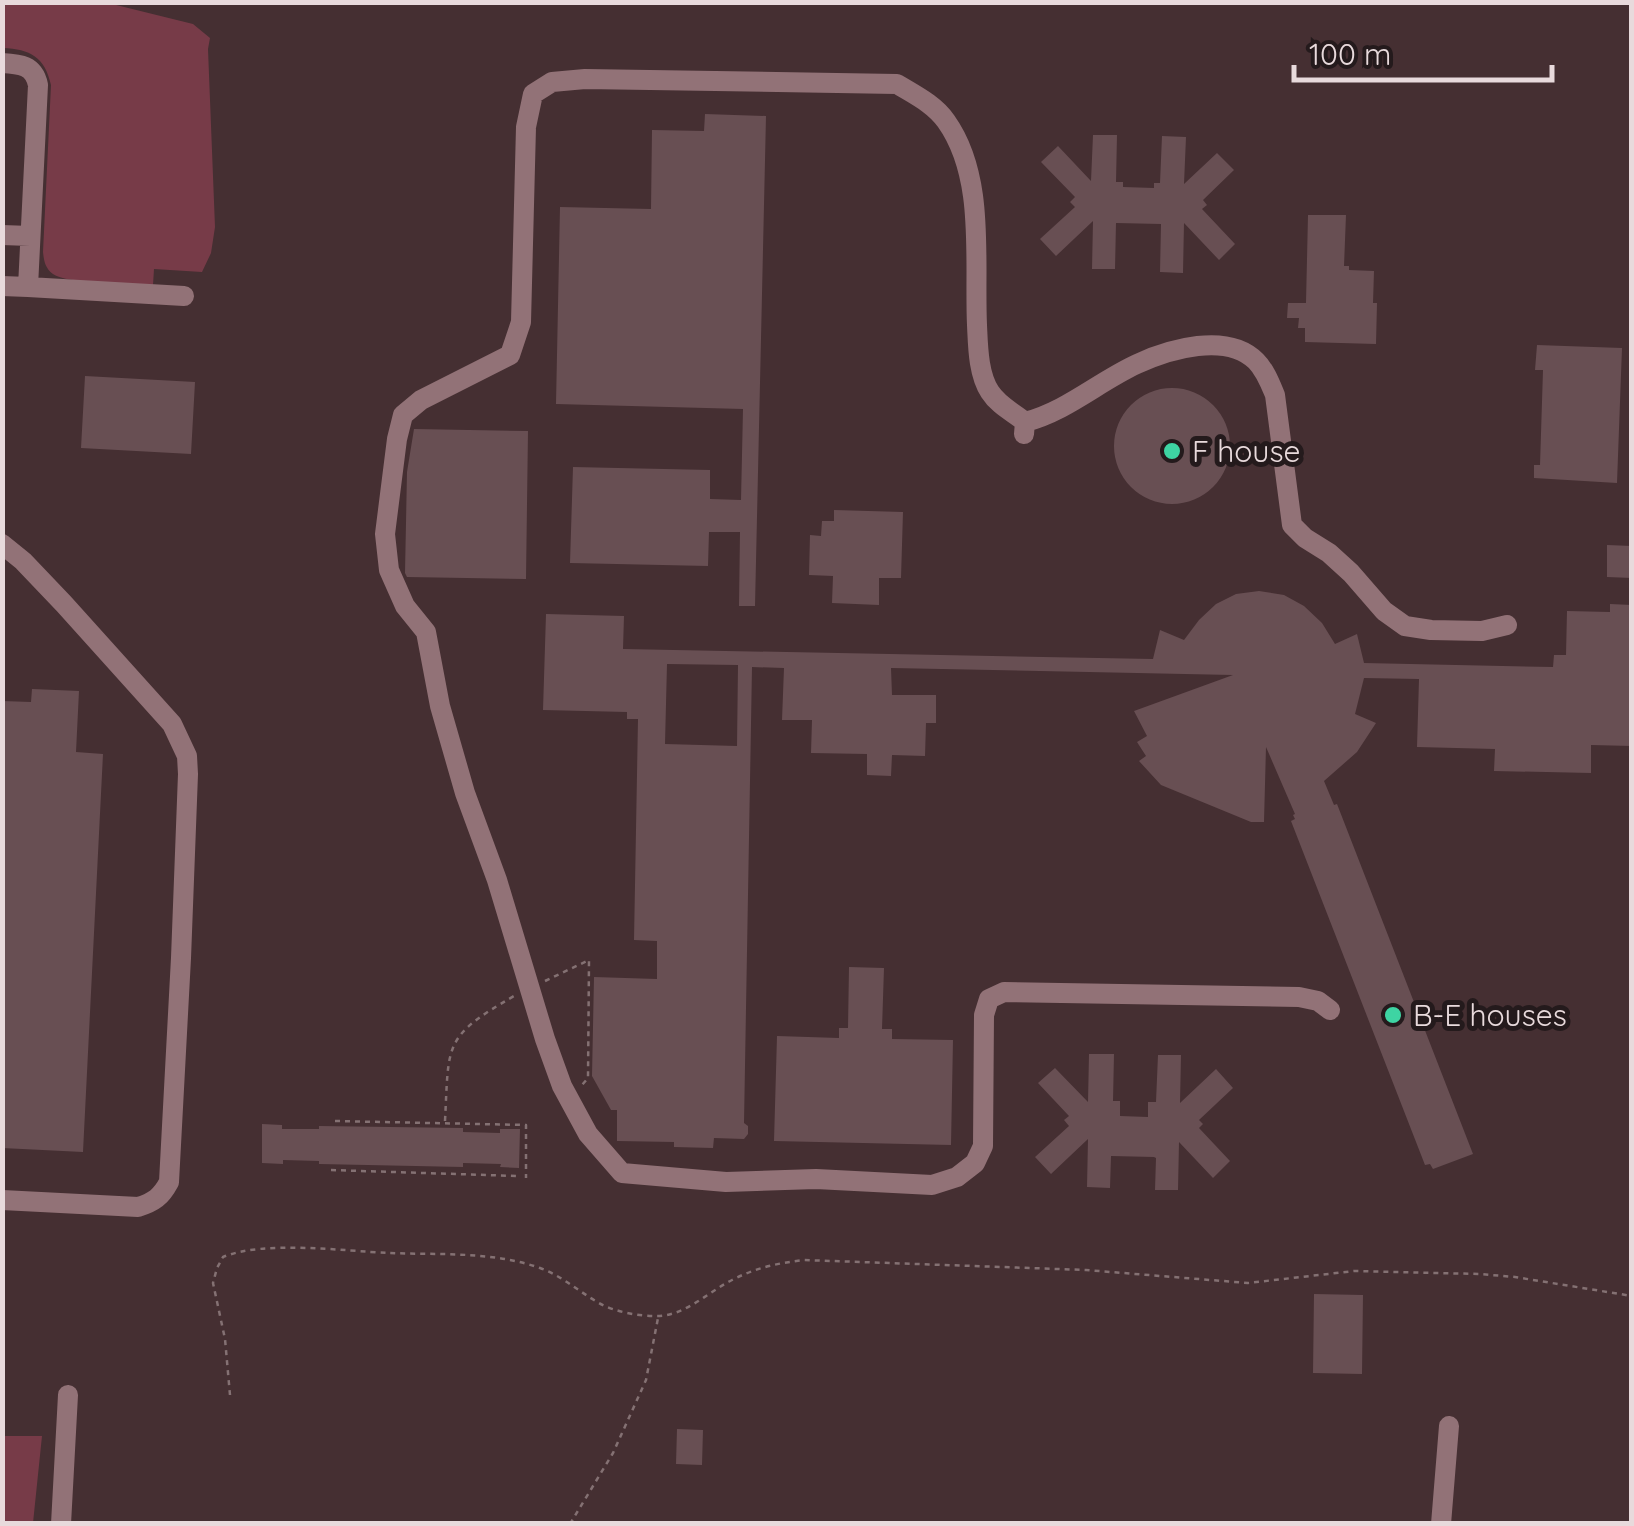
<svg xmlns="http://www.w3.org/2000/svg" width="1634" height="1526" viewBox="0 0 1634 1526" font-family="Quicksand,sans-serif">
<rect width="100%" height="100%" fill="#452f32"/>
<path fill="#773b48" d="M3 2 108 3 193 24 210 38 208 49 215 227 211 253 202 272 154 269 153 285C133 284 66 284 53 274 45 268 44 261 43 252L51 85C45 57 30 49 3 48Z
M3 1436H42L33 1523H3Z"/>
<path fill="#684f53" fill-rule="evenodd" d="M705 114 766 116 755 606H739L740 532H709L708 566 570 563 573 467 710 470V499L741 500 743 409 556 404 560 207 651 209 652 130 704 131Z
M1093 135H1117L1116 182H1123V187L1154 188V183H1160L1162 136 1186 137 1184 184 1217 153 1234 170 1203 200 1207 205 1202 209 1235 244 1219 260 1184 223 1183 273 1160 272 1161 224 1116 223 1115 269H1092L1093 221 1056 256 1040 239 1075 207 1070 202 1075 197 1041 162 1058 146 1091 181Z
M1308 215H1346L1344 266H1349V270L1374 271 1373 303H1377L1376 344 1305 342V328H1298L1299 318H1287L1288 303H1306Z
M1537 345 1622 348 1617 483 1534 478V465H1540L1543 370H1535Z
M85 376 195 382 191 454 81 448Z
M1114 446a58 58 0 1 1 116 0a58 58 0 1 1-116 0Z
M414 429 528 431 526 579 407 577 405 573 407 472Z
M834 510 903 512 901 578H879V605L832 603 833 576 809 575 810 535 821 536 822 521H834Z
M1607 545 1632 546V578L1607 577Z
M1259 591 1284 595 1304 606 1322 623 1335 644 1357 634 1364 663 1553 667 1554 655H1566L1567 611 1610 612V604L1632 605V746L1591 745V773L1494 771 1495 749 1417 747 1419 679 1364 678 1355 714 1376 723 1357 752 1324 781 1334 805 1337 804 1473 1154 1433 1169 1430 1164 1425 1165 1291 821 1295 819 1293 815 1295 814 1266 747 1264 822H1251L1161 785 1139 761 1146 756 1137 742 1147 736 1134 711 1233 675 891 668 892 695H936V723H926L925 756 892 755 891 776 867 775V754L811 753 812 720H782L784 668 752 667 744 1123 748 1126V1134L744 1139 714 1138 713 1148 674 1147V1142L617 1141V1110H611L592 1076 594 977 657 979V941L634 940 638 719H627V712L543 710 546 614 624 616 623 649 1153 659 1160 630 1184 640 1199 620 1216 604 1236 594ZM667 664 738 665 737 746 665 744Z
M32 689 79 691 76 752 103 754 83 1152 2 1148V701L31 702Z
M849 967 884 968 882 1029H892V1039L953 1040 951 1145 774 1141 777 1036 839 1038V1028H848Z
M1089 1054H1114L1113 1101H1120V1116L1148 1117V1102H1156L1158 1055H1181L1180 1103 1216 1069 1233 1088 1199 1120 1203 1124 1199 1128 1230 1161 1213 1178 1179 1142 1178 1190H1155L1156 1158 1154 1157 1111 1156 1110 1188 1087 1187 1088 1139 1051 1174 1035 1157 1069 1126 1064 1120 1069 1116 1038 1083 1055 1068 1088 1102Z
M262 1124 282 1125V1129H319V1126L463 1128V1132L500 1133V1129H520L519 1168 500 1167 501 1164 463 1163V1167L319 1164V1161L283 1160V1164L262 1163Z
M1314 1294 1363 1295 1362 1374 1313 1373Z
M677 1429 703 1430 702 1465 676 1464Z"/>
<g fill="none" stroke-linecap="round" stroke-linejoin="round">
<path stroke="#847173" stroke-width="2.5" stroke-dasharray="5 5" stroke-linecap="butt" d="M545 981 589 960 588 1078 582 1085
M335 1121 526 1125V1178
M445 1121C449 1043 443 1037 514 996
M331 1170 517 1176
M230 1395 225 1339 213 1283 217 1268 223 1257C264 1240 344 1251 389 1253 439 1255 492 1251 540 1268 562 1276 578 1291 599 1303 615 1312 638 1316 657 1316 685 1316 708 1292 732 1280 755 1268 778 1263 804 1260L1086 1270 1248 1283 1354 1271 1479 1274 1515 1277 1632 1296
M570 1524 613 1453 646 1380 658 1318"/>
<path stroke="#927277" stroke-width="20" d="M2 63C20 64 34 65 38 85L28 287 2 286
M2 235 30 236
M28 287 184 296
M1025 422C1067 411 1098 382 1137 364 1169 349 1227 332 1256 361 1265 370 1270 383 1275 395L1292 525 1305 538 1329 553 1351 573 1384 611 1405 626 1431 630 1482 631 1507 625
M1024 434 1025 422C1013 412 999 406 990 392 978 374 978 345 977 325 974 260 986 177 946 121 934 104 915 95 897 84L585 79 552 82 533 94 526 127 521 322 510 355 421 400 403 415 397 439 385 534 389 570 405 606 426 632 440 706 465 793 497 880 545 1039 562 1086 588 1134 622 1173 726 1182 816 1179 932 1185 957 1177 975 1163 983 1146 984 1015 989 999 1004 992 1299 997 1318 1001 1330 1010
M2 544 23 561 64 604 172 724 187 756 188 774 181 958 169 1182C161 1197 154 1202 138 1207L2 1200
M61 1524 68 1395
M1441 1524 1449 1426"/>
</g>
<g fill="#3ed4a3" stroke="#241a1c" stroke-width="4">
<circle cx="1172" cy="451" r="10"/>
<circle cx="1393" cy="1015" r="10"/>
</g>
<g text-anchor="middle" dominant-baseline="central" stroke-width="10" stroke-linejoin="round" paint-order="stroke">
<g font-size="30" fill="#e8dadc" stroke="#241a1c" text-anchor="start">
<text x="1192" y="451">F house</text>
<text x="1413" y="1015">B-E houses</text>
</g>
</g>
<rect width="1634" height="1526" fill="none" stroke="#e8dadc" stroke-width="10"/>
<path d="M1294 65v15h258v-15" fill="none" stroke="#e8dadc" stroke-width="5"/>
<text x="1309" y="65" font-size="30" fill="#e8dadc" stroke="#241a1c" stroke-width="8" paint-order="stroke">100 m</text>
</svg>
